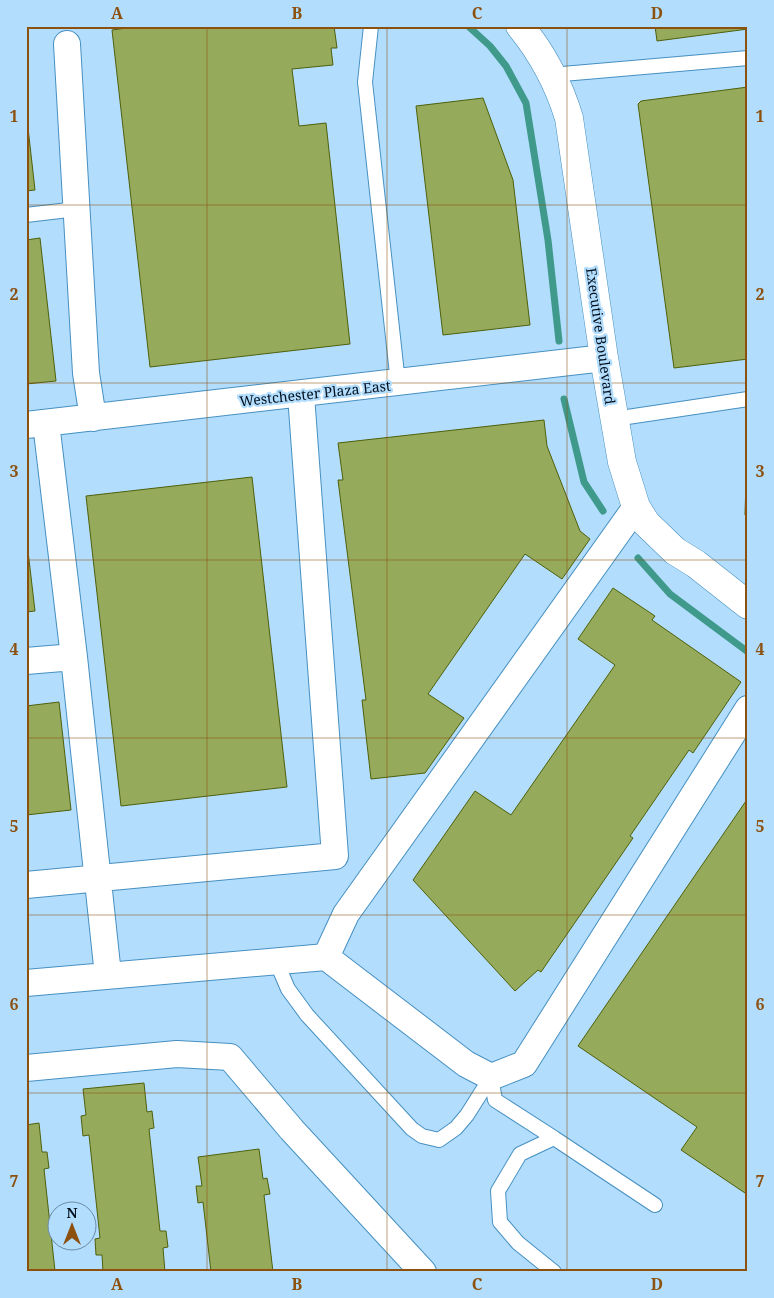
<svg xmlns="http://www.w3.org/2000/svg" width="774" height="1298" viewBox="0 0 774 1298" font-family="'Noto Serif',serif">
<rect width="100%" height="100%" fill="#b2ddfd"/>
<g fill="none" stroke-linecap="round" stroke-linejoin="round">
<path stroke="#3f9a8b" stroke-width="7" d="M468 26 490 46 506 66 526 103 548 240 559 341
M564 399 584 482 603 511
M638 558 670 594 748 652"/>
</g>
<path fill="#96aa5c" stroke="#4f600a" d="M334 26 337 48H331L333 65 292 69 299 126 326 123 350 344 150 367 112 30 141 26Z
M655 26H748V29L657 41Z
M748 87V359L674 368 638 104 641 101Z
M483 98 513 180 530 325 443 335 416 106Z
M26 110 35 190 26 191Z
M40 238 56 381 26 384V240Z
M544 420 547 446 580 531 590 539 562 579 525 554 428 694 464 718 425 773 371 779 362 700H366L338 480H343L338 443Z
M747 448H748V517L745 515Z
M252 477 287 787 121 806 86 496Z
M26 534 35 611 26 612Z
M613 588 655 616 652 620 741 682 693 753 689 750 630 836 633 838 541 972 538 970 515 991 413 880 475 791 511 815 615 665 578 639Z
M59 702 71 810 26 815V706Z
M748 798V1195L681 1150 697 1127 578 1046Z
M144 1083 147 1112 152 1111 154 1128 149 1129 160 1231H166L168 1247 163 1248 165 1272H103L102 1255H96L95 1239 100 1238 89 1135 83 1136 81 1116 86 1115 83 1089Z
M39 1123 42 1152H47L49 1168 44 1169 55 1271 60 1272H26V1125Z
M259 1149 263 1179 267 1178 270 1194 264 1195 273 1272H211L203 1202 198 1203 196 1186H202L198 1157Z"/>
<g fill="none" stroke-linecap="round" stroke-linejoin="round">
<defs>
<path id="service" d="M371 26 365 82 398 383
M551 75 748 58
M26 215 77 209
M614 419 748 399
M276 961 288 989 307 1015 412 1129 422 1136 439 1140 456 1128 467 1115 491 1077
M491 1077 495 1100 554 1138
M554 1272 518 1243 500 1222 498 1191 520 1154 554 1138 655 1205"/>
<path id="minor" d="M67 44 86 373 93 418
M46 423 74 657 108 975
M26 425 604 358
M26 661 74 657
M26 885 335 856 301 395
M326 957 346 914 636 507
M26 983 326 957 466 1064 491 1077 524 1064 748 709
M26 1068 177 1054 230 1057 292 1130 423 1272"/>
<path id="tertiary" d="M520 26C542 53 559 85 569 118L604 358 622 462 636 507 646 523 675 551 696 564 748 605"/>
</defs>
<use href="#service" stroke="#4690c1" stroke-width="16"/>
<use href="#minor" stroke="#4690c1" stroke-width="28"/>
<use href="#tertiary" stroke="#4690c1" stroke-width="29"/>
<use href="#service" stroke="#fff" stroke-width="14"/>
<use href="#minor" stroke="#fff" stroke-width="26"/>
<use href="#tertiary" stroke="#fff" stroke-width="28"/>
</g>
<path fill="none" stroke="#8c500f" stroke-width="1" stroke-opacity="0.55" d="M207 26V1272M387 26V1272M567 26V1272M26 205H748M26 383H748M26 560H748M26 738H748M26 915H748M26 1093H748"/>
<g text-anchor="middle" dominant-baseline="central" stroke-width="4.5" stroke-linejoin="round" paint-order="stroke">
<g font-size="14" fill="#000f1e" stroke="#b2ddfd">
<text transform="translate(601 336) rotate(82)">Executive Boulevard</text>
<text transform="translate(315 393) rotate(-6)">Westchester Plaza East</text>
</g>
</g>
<rect width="774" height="1298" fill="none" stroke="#b2ddfd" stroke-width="55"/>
<g transform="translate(72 1226)"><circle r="24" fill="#b2ddfd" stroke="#6b8ba4"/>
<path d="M0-4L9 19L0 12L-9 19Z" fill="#8c500f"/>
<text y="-8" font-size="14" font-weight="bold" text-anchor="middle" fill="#000f1e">N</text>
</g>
<rect x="28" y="28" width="718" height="1242" fill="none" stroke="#8c500f" stroke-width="2"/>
<g font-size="16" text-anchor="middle" font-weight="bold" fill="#8c500f">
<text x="117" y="19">A</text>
<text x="297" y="19">B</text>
<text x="477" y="19">C</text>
<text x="657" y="19">D</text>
<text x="14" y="122">1</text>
<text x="760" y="122">1</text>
<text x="14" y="300">2</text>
<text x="760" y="300">2</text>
<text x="14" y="477">3</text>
<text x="760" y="477">3</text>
<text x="14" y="655">4</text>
<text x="760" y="655">4</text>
<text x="14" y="832">5</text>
<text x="760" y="832">5</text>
<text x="14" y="1010">6</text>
<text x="760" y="1010">6</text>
<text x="14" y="1187">7</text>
<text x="760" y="1187">7</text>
<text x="117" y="1290">A</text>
<text x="297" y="1290">B</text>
<text x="477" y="1290">C</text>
<text x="657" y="1290">D</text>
</g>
</svg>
